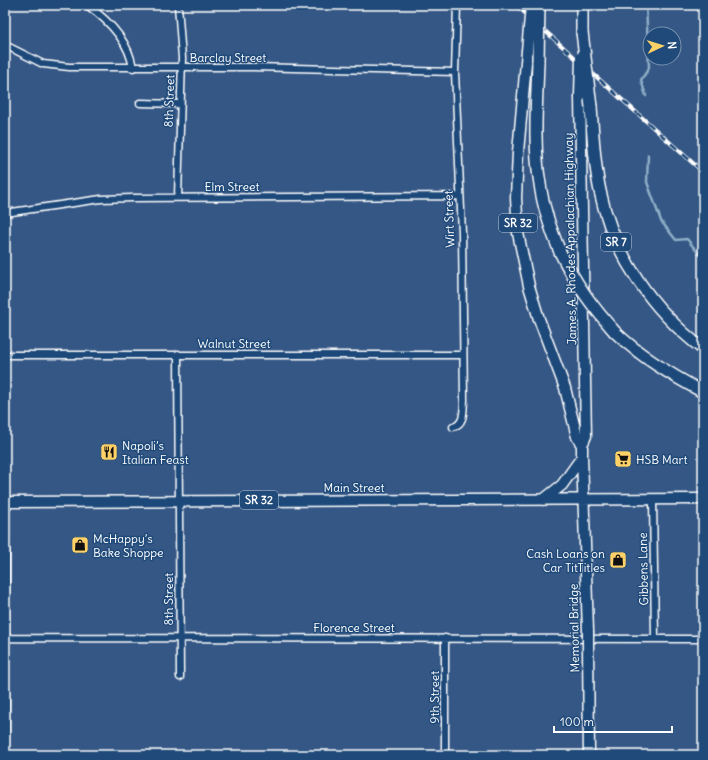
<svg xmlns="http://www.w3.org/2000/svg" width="708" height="760" viewBox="0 0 708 760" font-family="Delius,sans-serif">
<rect width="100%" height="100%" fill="#355785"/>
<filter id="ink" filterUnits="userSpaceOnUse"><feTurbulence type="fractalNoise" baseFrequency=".025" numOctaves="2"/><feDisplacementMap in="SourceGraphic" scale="8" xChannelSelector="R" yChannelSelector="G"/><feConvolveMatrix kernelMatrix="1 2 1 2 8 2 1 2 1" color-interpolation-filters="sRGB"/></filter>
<g filter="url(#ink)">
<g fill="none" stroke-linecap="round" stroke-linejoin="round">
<path stroke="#8fafc7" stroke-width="2.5" d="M646 5 649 68 641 80 646 96
M648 155 647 182 661 221 676 240 687 239 703 259"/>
<defs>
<path id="minor" d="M87 5C108 20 129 41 133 68
M5 45 43 64 69 67H253L455 72
M140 103 180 104
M178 197 182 58 178 5
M5 213 101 199 132 198 459 196
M178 354 180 677
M5 355H463
M453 427C465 424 463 411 464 400L462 233 455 72 457 5
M653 500 655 638
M5 638 703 639
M5 755 6 502
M445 755V638"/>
<path id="primary" d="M527 51 518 152 516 198 518 233 529 286 539 319 565 388 577 437 582 445
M580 97 586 436 582 445V457L588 631
M543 500 562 485 582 457
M5 502 703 499
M588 642 589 755"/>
<path id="trunk" d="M582 5V32
M538 61C537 101 533 144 540 184 543 208 551 230 560 252
M591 107C593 135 594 164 600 191 613 254 652 310 703 349
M615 332C641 357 671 375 703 392"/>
</defs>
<use href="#minor" stroke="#fff" stroke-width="9"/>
<use href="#primary" stroke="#fff" stroke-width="13"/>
<use href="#trunk" stroke="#fff" stroke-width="14"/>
<use href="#minor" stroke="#1f4a7a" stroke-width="6"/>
<use href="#primary" stroke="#1f4a7a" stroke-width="10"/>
<use href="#trunk" stroke="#1f4a7a" stroke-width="11"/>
<defs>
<path id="rail" d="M516 5 703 172"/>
</defs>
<use href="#rail" stroke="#fff" stroke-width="4"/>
<use href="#rail" stroke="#1f4a7a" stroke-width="2.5" stroke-dasharray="8" stroke-linecap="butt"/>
<defs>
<path id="primary-bridge" d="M527 51 531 5
M580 97 581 57
M588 631V642"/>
<path id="trunk-bridge" d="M582 32 591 107
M538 61 539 5
M560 252C576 284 591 305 615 332"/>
</defs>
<use href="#primary-bridge" stroke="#fff" stroke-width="13" stroke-linecap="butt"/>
<use href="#trunk-bridge" stroke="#fff" stroke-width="14" stroke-linecap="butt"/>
<use href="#primary-bridge" stroke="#1f4a7a" stroke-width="10"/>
<use href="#trunk-bridge" stroke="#1f4a7a" stroke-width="11"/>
</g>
</g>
<defs>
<symbol id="restaurant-square" viewBox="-11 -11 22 22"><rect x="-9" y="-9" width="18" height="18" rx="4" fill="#ffd166" stroke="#1f4a7a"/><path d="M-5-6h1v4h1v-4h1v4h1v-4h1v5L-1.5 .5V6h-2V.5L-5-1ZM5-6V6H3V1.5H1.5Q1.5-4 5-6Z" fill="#111"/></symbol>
<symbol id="supermarket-square" viewBox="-11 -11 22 22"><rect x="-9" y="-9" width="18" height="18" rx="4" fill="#ffd166" stroke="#1f4a7a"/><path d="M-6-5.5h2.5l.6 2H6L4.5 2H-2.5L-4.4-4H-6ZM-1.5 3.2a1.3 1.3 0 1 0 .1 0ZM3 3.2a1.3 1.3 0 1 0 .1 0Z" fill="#111"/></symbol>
<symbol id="shop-square" viewBox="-11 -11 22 22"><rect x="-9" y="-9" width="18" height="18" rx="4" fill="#ffd166" stroke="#1f4a7a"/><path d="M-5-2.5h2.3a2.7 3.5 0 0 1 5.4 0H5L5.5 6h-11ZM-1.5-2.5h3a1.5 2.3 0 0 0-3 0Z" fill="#111"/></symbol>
</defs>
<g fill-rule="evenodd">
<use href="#restaurant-square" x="99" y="442" width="20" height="20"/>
<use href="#supermarket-square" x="613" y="449" width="20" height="20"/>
<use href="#shop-square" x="70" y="535" width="20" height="20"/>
<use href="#shop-square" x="608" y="550" width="20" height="20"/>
</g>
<g text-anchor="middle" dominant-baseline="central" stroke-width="3" stroke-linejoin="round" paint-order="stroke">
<g fill="#1f4a7a" stroke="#bcc9d7" stroke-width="1">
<rect x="499" y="214" width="38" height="18" rx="3"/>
<rect x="601" y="233" width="30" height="18" rx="3"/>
<rect x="240" y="491" width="38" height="18" rx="3"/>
</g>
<g font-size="11" font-weight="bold" fill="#fff">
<text x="518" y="223">SR 32</text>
<text x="616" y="242">SR 7</text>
<text x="259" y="500">SR 32</text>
</g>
<g font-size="12" fill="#fff" stroke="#1f4a7a">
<text x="228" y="57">Barclay Street</text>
<text transform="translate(169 101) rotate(-88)">8th Street</text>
<text x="232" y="186">Elm Street</text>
<text transform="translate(449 219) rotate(-92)">Wirt Street</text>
<text transform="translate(570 239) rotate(-91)">James A. Rhodes Appalachian Highway</text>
<text x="234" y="343">Walnut Street</text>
<text x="354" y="487">Main Street</text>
<text transform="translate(643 569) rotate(-91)">Gibbens Lane</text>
<text transform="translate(168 599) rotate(-90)">8th Street</text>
<text x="354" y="627">Florence Street</text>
<text transform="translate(574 628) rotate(-91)">Memorial Bridge</text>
<text transform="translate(434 697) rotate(-90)">9th Street</text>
</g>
<g font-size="12" fill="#fff" stroke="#1f4a7a" text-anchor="start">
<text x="122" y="445">Napoli’s<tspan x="122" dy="14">Italian Feast</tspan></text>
<text x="636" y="459">HSB Mart</text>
<text x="93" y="538">McHappy’s<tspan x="93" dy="14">Bake Shoppe</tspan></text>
<text x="605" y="553" text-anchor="end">Cash Loans on<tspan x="605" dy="14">Car TitTitles</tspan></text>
</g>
</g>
<rect width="708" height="760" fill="none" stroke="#1f4a7a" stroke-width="20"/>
<rect x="10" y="10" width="688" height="740" fill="none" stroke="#fff" stroke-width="1.5" filter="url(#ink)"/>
<g transform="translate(662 46) rotate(86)"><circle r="19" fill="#1f4a7a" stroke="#7992af"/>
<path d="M0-3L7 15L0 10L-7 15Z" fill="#ffd166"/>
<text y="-6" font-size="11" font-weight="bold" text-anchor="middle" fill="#ffffff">N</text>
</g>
<path d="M554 726v6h118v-6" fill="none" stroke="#ffffff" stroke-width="2"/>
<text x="560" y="726" font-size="12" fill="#ffffff" stroke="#1f4a7a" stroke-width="3" paint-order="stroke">100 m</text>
</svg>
